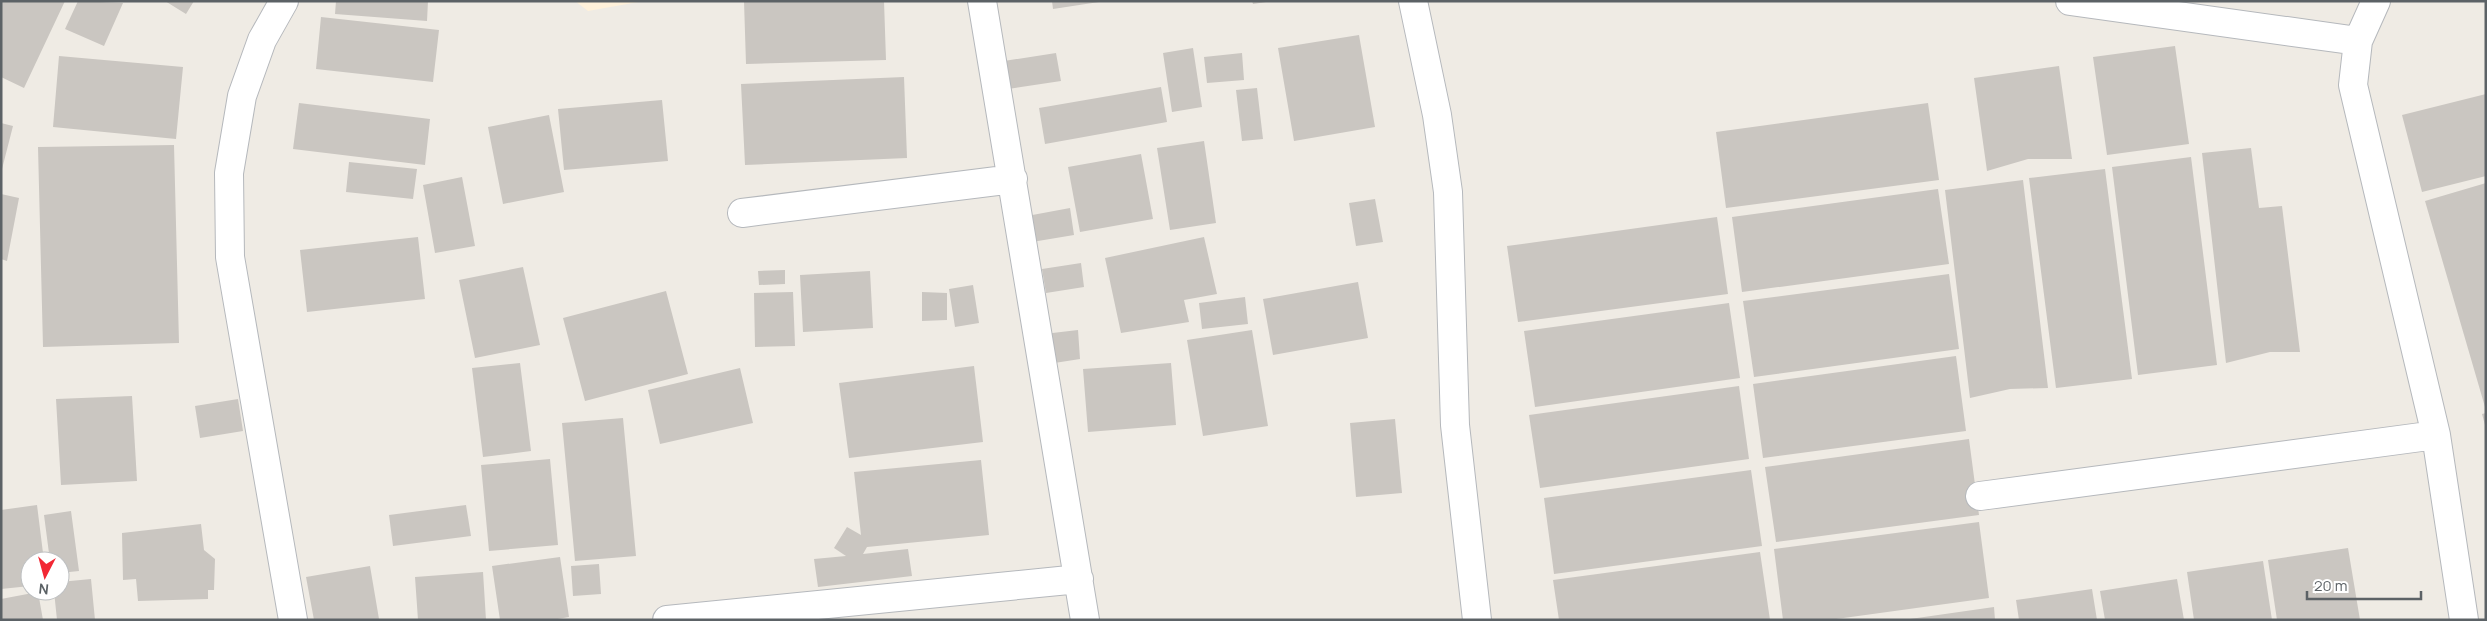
<svg xmlns="http://www.w3.org/2000/svg" width="2487" height="621" viewBox="0 0 2487 621" font-family="Manrope,sans-serif">
<rect width="100%" height="100%" fill="#efebe4"/>
<path fill="#fff1da" d="M575 1H644L588 11Z"/>
<path fill="#cac6c1" d="M1 1H65L24 88 1 77Z
M78 1 123 3 104 46 65 29Z
M165 1H194L186 14Z
M336 1H428L427 21 335 14Z
M744 1H884L886 60 746 64Z
M1052 1H1099V2L1053 9Z
M1252 1H1266V2L1253 4Z
M321 17 439 30 433 82 316 69Z
M1359 35 1375 127 1294 141 1278 48Z
M2175 46 2189 144 2107 155 2093 57Z
M1193 48 1202 107 1172 112 1163 53Z
M1056 53 1061 81 1008 89 1004 61Z
M1242 53 1244 80 1207 83 1204 57Z
M59 56 183 67 176 139 53 127Z
M2059 66 2072 159H2028L1987 171 1974 78Z
M904 77 907 158 745 165 741 84Z
M1161 87 1167 122 1045 144 1039 108Z
M1257 88 1263 139 1242 141 1236 90Z
M2486 94V176L2422 192 2402 115Z
M662 100 668 161 564 170 558 109Z
M299 103 430 119 425 165 293 149Z
M1928 103 1939 180 1726 208 1716 132Z
M549 115 564 192 503 204 488 127Z
M1 123 13 126 2 169H1Z
M1204 141 1216 223 1170 230 1157 148Z
M174 145 179 343 43 347 38 147Z
M2251 148 2259 208 2282 206 2300 352H2270L2226 363 2202 153Z
M1141 154 1153 219 1080 232 1068 167Z
M2191 157 2217 365 2138 375 2112 167Z
M349 162 417 169 413 199 346 192Z
M2105 169 2132 379 2056 388 2029 178Z
M462 177 475 246 435 253 423 185Z
M2023 180 2048 388 2010 389 1970 398 1945 190Z
M2486 183V407H2485L2425 201Z
M1938 189 1949 264 1742 292 1732 217Z
M1 194 19 198 7 261 1 259Z
M1375 199 1383 242 1356 246 1349 203Z
M1070 208 1074 235 1032 242 1027 216Z
M1717 217 1728 294 1518 322 1507 246Z
M418 237 425 299 307 312 300 250Z
M1204 237 1217 294 1184 300 1189 322 1121 333 1105 258Z
M1081 263 1084 287 1046 293 1042 269Z
M523 267 540 345 475 358 459 280Z
M785 270V284L759 285 758 271Z
M870 271 873 328 803 332 800 275Z
M1949 274 1959 349 1754 377 1743 301Z
M1358 282 1368 338 1273 355 1263 299Z
M973 285 979 323 955 327 949 289Z
M666 291 688 374 585 401 563 318Z
M793 292 795 346 755 347 754 293Z
M922 292 947 293V320L922 321Z
M1245 297 1248 324 1202 329 1199 303Z
M1729 303 1740 378 1535 407 1524 331Z
M1078 330 1080 359 1048 364 1044 334Z
M1252 330 1268 426 1203 436 1187 340Z
M1956 356 1966 431 1763 458 1753 384Z
M520 363 531 451 483 457 472 368Z
M1171 363 1176 425 1088 432 1083 369Z
M974 366 983 442 849 458 839 383Z
M740 368 753 423 660 444 648 390Z
M1739 386 1749 459 1540 488 1529 415Z
M132 396 137 481 61 485 56 399Z
M238 399 243 431 200 438 195 406Z
M2486 413V425H2485L2482 414Z
M623 418 636 556 575 561 562 423Z
M1395 419 1402 493 1356 497 1350 423Z
M1969 439 1979 515 1776 542 1765 467Z
M550 459 558 545 489 551 481 465Z
M981 460 989 535 867 547 863 554 908 549 912 576 818 587 814 559 846 556 834 548 847 527 861 535 854 472Z
M1751 470 1762 546 1554 574 1544 498Z
M37 505 44 561H30V586L1 589V510Z
M466 505 471 536 393 546 389 515Z
M71 511 79 571 60 573V561H50L44 515Z
M1979 522 1989 598 1829 620H1783L1774 549Z
M201 524 204 550 215 559 214 590H208V599L138 601 136 579 123 580 122 533Z
M2348 548 2360 620H2277L2268 560Z
M1760 552 1770 620H1559L1553 580Z
M560 557 569 617 552 620H500L492 566Z
M2263 561 2272 620H2194L2187 572Z
M599 564 601 594 573 596 571 566Z
M370 566 379 619 314 620 306 577Z
M483 572 486 620H418L415 577Z
M91 579 95 620H57L54 591H60V582Z
M2177 579 2184 620H2105L2100 591Z
M2092 589 2097 620H2019L2016 600Z
M38 592 43 620H1V599Z
M1994 607 1995 620H1910V619Z"/>
<g fill="none" stroke-linecap="round" stroke-linejoin="round">
<defs>
<path id="minor" d="M284 1 262 40 242 96 229 173 230 257 293 620
M982 1 1085 620
M1413 1 1437 115 1448 192 1455 425 1477 620
M2070 1 2358 41
M2376 1 2358 41 2353 85 2436 435 2464 620
M742 213 1013 179
M1980 496 2436 435
M667 620 1079 579"/>
</defs>
<use href="#minor" stroke="#b5b8bc" stroke-width="30"/>
<use href="#minor" stroke="#fff" stroke-width="28"/>
</g>
<rect width="2487" height="621" fill="none" stroke="#5c6266" stroke-width="5"/>
<g transform="translate(45 576) rotate(186)"><circle r="24" fill="#ffffff" stroke="#bec0c2"/>
<path d="M0-4L9 19L0 12L-9 19Z" fill="#f22734"/>
<text y="-8" font-size="14" font-weight="bold" text-anchor="middle" fill="#5c6266">N</text>
</g>
<path d="M2307 591v8h114v-8" fill="none" stroke="#5c6266" stroke-width="2.5"/>
<text x="2314" y="591" font-size="15" fill="#5c6266" stroke="#ffffff" stroke-width="4" paint-order="stroke">20 m</text>
</svg>
